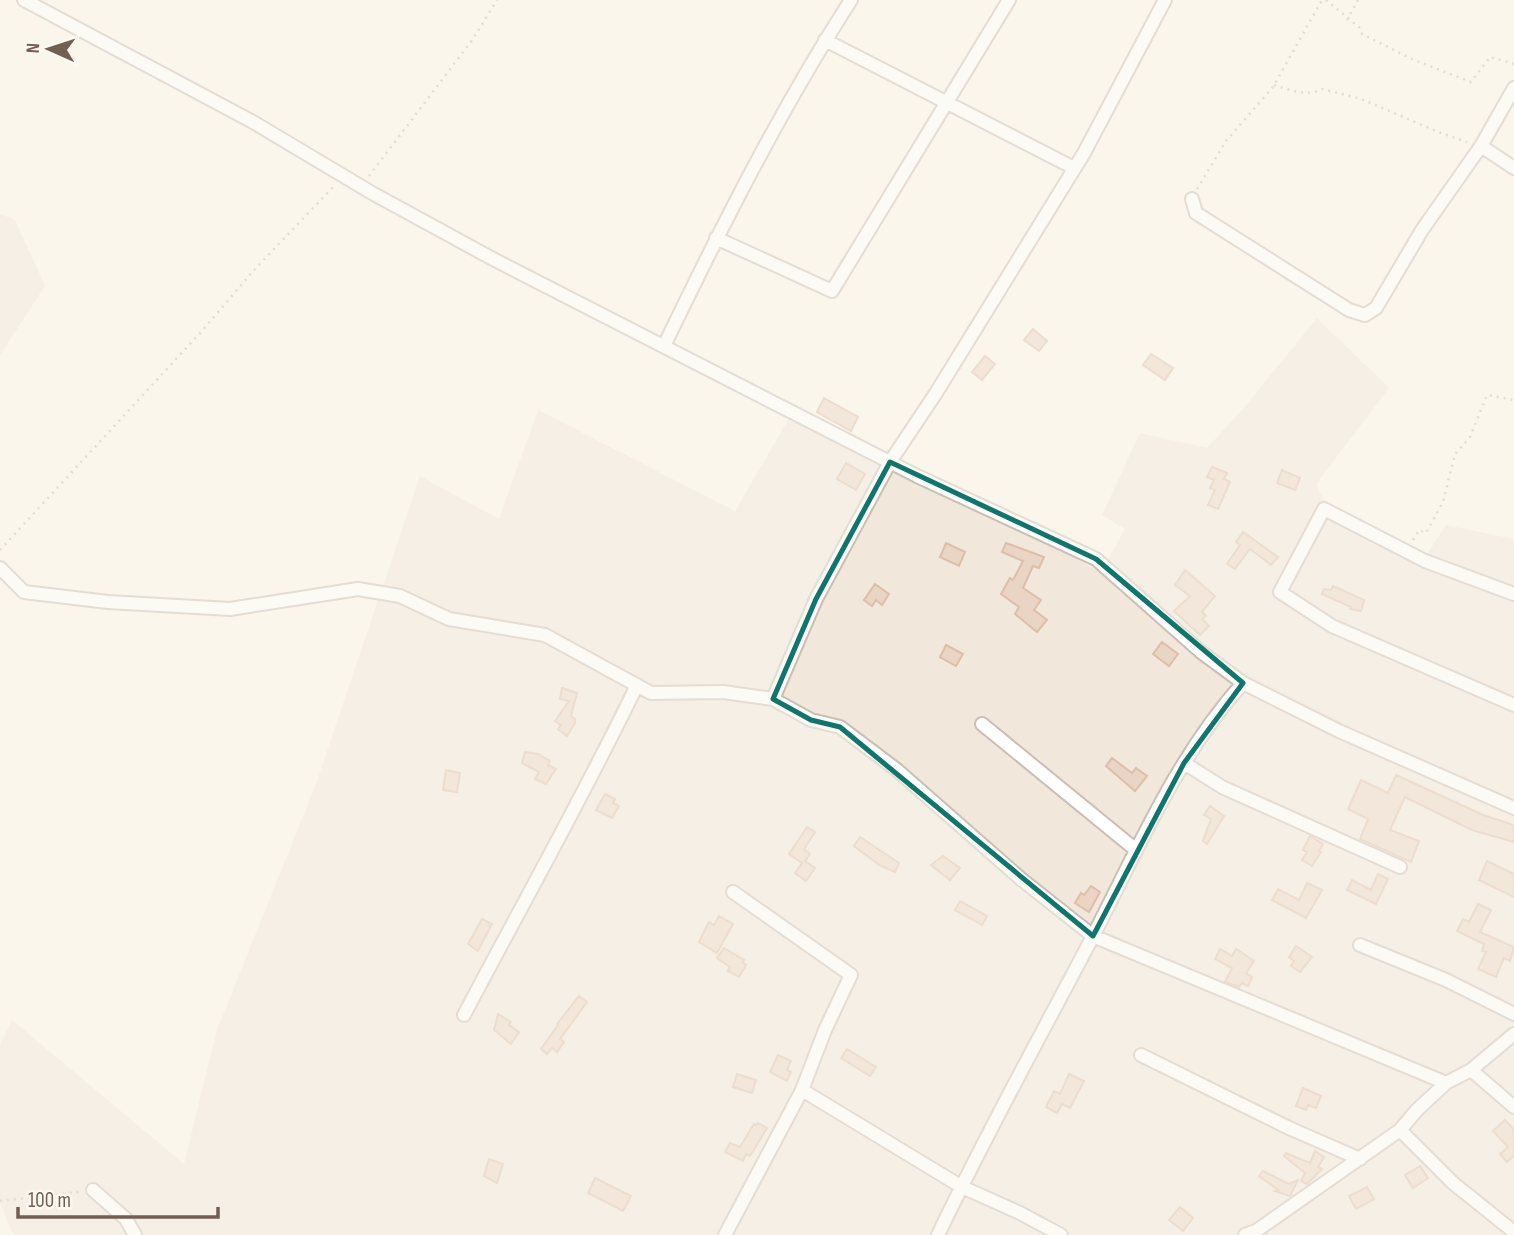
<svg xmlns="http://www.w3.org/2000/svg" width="1514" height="1235" viewBox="0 0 1514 1235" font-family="'Sofia Sans Condensed',sans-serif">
<rect width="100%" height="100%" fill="#faf5ec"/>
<path fill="#f1e7db" d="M0 214 15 220 45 286 0 355Z
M1317 318 1389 388 1316 484 1323 499 1359 531 1421 563 1446 525 1514 539V1235H13L0 1202V1045L12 1020 184 1164 217 1030 316 784 420 476 499 519 538 410 735 511 790 417 1026 529 1101 573 1125 529 1102 515 1140 433 1207 448 1243 409Z"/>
<path fill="#ead5c5" stroke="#ddbea9" stroke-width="2" d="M1033 329 1047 341 1039 351 1024 340Z
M1151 354 1173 368 1165 380 1143 365Z
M985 356 995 364 982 380 972 372Z
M824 398 858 417 851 431 817 412Z
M846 463 865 474 856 490 837 479Z
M1212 467 1227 473 1224 479 1230 482 1218 509 1208 505 1215 490 1210 488 1214 480 1207 477Z
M1282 470 1300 478 1295 490 1277 483Z
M1243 532 1278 557 1271 565 1250 549 1235 569 1227 564 1240 545 1236 542Z
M946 543 965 552 959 566 940 557Z
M1006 543 1044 557 1039 568 1033 566 1023 588 1041 600 1034 610 1047 620 1037 632 1015 614 1019 607 1001 594 1010 578 1013 580 1023 561 1002 552Z
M1185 570 1215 596 1202 612 1206 616 1202 619 1209 626 1200 635 1174 611 1190 596 1175 585Z
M875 584 889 594 882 605 876 600 872 606 864 600Z
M1333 586 1364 600 1361 611 1350 609 1351 607 1322 594 1324 589 1331 590Z
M1162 642 1178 654 1169 666 1153 654Z
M946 645 963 654 956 666 940 657Z
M562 688 577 693 571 716 575 719V723L567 736 558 729 561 725 555 721 569 701 560 699Z
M525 752 538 754 550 761 548 765 556 769 546 784 535 779 539 772 522 763Z
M1112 758 1132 773 1136 768 1147 776 1135 791 1106 766Z
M446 770 460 773 457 792 443 790Z
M1396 775 1483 815 1514 825V842L1472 830 1405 797 1390 830 1419 841 1411 862 1360 839 1368 819 1348 809 1361 780 1388 793Z
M605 794 615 799 613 803 619 806 612 818 596 810Z
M1210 806 1224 816 1207 844 1203 841 1211 819 1204 815Z
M807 827 815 832 804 849 810 854 805 861 815 868 806 881 795 873 802 863 789 854Z
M1310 836 1323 844 1319 851 1321 852 1312 866 1302 860 1307 852 1303 850Z
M860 837 899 863 895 872 879 865 854 846Z
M943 856 960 868 950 880 931 865Z
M1487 861 1514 874V897L1479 880Z
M1378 874 1388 879 1376 904 1347 890 1352 880 1371 890Z
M1307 883 1322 890 1306 918 1272 900 1278 889 1299 900Z
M1091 886 1100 892 1089 912 1075 903 1081 893 1084 895Z
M960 901 987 916 982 925 955 910Z
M1478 904 1491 910 1480 932 1514 947 1510 961 1504 958 1496 977 1478 969 1486 952 1482 951 1484 944 1457 931 1463 919 1469 922Z
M719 916 733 924 717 953 699 942 709 922 714 925Z
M482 919 492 924 478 951 468 944Z
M1296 946 1312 957 1300 972 1291 966 1294 961 1289 957Z
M724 948 744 960 743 963 746 965 739 977 728 971 730 967 717 958Z
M1220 949 1232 956 1236 949 1254 961 1246 973 1252 977 1248 986 1242 983 1239 987 1225 982 1232 968 1215 959Z
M579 996 587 1002 560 1039 564 1042 557 1052 552 1048 547 1054 541 1049 558 1025 557 1024Z
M498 1014 511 1022 509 1025 519 1032 511 1044 494 1030Z
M847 1049 876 1067 870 1076 841 1058Z
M778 1055 791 1061 787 1070 791 1072 787 1081 770 1072Z
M737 1074 756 1080 752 1093 733 1087Z
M1069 1074 1084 1081 1070 1108 1062 1104 1057 1113 1046 1107 1054 1091 1060 1094Z
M1303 1088 1321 1096 1316 1108 1308 1105 1306 1110 1296 1106Z
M1505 1120 1514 1130V1156L1507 1162 1500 1154 1508 1147 1493 1131Z
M758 1123 767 1128 750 1156 746 1154 743 1161 725 1152 730 1143 740 1147 754 1124 756 1125Z
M1315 1151 1324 1157 1318 1167 1322 1169 1307 1184 1301 1181 1305 1173 1284 1156 1286 1153 1310 1163Z
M489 1159 503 1164 497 1183 484 1176Z
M1420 1166 1428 1178 1413 1188 1405 1175Z
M1263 1171 1289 1184 1298 1180 1290 1196 1275 1191 1278 1190 1259 1176Z
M595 1178 631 1196 623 1211 588 1193Z
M1367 1187 1374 1199 1356 1209 1349 1196Z
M1180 1207 1193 1218 1183 1231 1169 1220Z"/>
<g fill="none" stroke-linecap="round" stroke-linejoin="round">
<defs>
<path id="minor" d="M24 0 253 122 372 193 493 259 917 476 1096 559 1201 652 1243 683 1339 731 1514 808
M825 40 1074 168
M1481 146 1514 168
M1192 199 1196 213 1349 310 1365 315 1376 308 1422 230 1481 146 1514 88
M716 238 832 291 1009 0
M664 346C721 228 780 110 851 0
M0 568 24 592 108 602 230 609 358 589 400 596 449 619 545 635 651 693 723 692 773 699 816 599 890 462 936 393 1084 153 1165 0
M1514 594 1425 561 1324 509 1280 592 1332 626 1514 705
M773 699 811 720 840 727 897 770 1021 879 1093 936 1446 1083
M982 724 1136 850
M1184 763 1222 787 1400 867
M733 892 851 975 825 1030 802 1090 962 1187 1020 1213 1061 1235
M1360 945 1446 980 1514 1014
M464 1015C522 905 583 797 637 685
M1141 1055 1289 1128 1360 1159
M1471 1070 1514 1107
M1400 1130 1453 1183 1514 1232
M93 1190 126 1219 135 1235
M725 1235 802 1090
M938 1235C986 1134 1040 1037 1092 938 1137 851 1177 756 1243 683
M1245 1235 1256 1231 1400 1130 1417 1110 1446 1083 1471 1070 1514 1034"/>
</defs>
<use href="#minor" stroke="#ccbeb3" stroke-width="16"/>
<path stroke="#d2baaa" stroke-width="2.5" stroke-dasharray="2 5" stroke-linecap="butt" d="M1326 0 1359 27 1362 34 1414 60 1471 82 1490 57 1514 64
M1347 20 1358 0
M1274 85C1290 90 1307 97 1322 89L1361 99 1441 133 1467 142
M369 176 473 39 497 0
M1197 189 1226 141 1273 87 1322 0
M1413 540 1419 530 1426 533 1443 502 1455 454 1470 437 1487 395 1514 400
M0 550 201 332 255 269 334 186
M0 1201 79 1192"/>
<use href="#minor" stroke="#fff" stroke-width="12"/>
</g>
<path d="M0 0H1514V1235H0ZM890 462 1096 559 1243 683 1184 763 1093 936 840 727 811 720 773 699 816 599Z" fill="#faf5ec" fill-opacity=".55" fill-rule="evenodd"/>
<path fill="none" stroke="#0f766e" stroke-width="5" stroke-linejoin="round" d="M890 462 1096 559 1243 683 1184 763 1093 936 840 727 811 720 773 699 816 599Z"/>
<g transform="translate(49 49) rotate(273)" stroke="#fdf9f2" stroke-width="5" paint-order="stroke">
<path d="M0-5L12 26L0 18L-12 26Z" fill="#735e52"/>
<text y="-10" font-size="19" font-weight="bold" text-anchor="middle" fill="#735e52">N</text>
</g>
<path d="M18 1207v10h200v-10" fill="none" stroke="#735e52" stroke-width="3.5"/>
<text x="28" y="1207" font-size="21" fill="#735e52" stroke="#fdf9f2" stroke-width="5" paint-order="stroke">100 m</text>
</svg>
